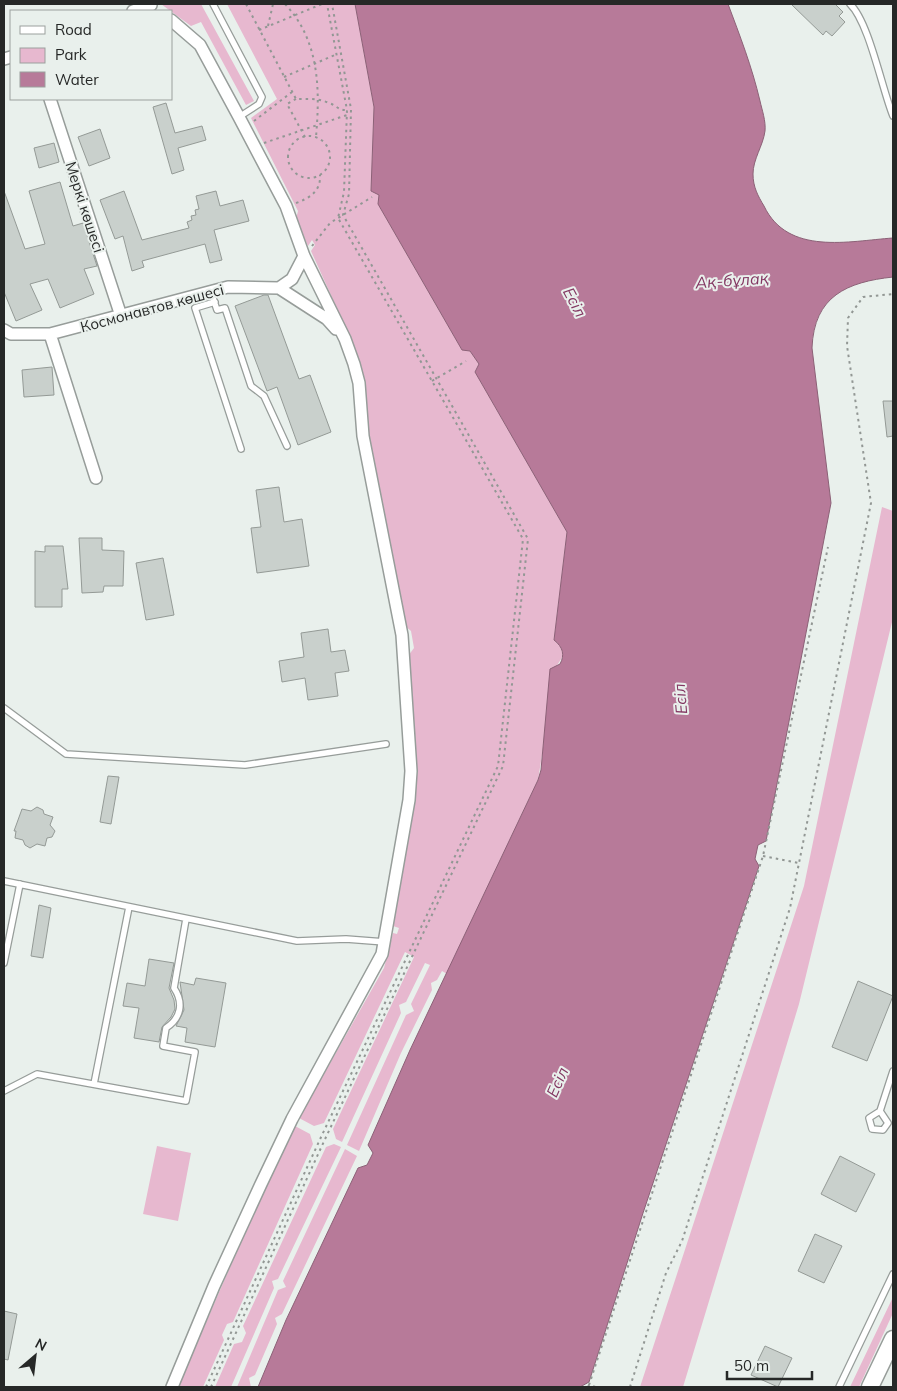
<svg xmlns="http://www.w3.org/2000/svg" width="897" height="1391" viewBox="0 0 897 1391" font-family="Mulish,sans-serif">
<rect width="100%" height="100%" fill="#e9f0ec"/>
<path fill="#e7b8cf" d="M161 4H201L254 101 246 105 201 22 191 26Z
M227 4H355L374 107 371 191 380 195 378 204 462 350 470 351 479 364 475 372 567 532 554 640 561 647 563 656 556 667 538 780 447 974 442 971 437 980 431 983 432 990 401 1053 359 1151 347 1145 406 1015 414 1011 411 1004 430 965 425 963 406 1002 399 1005 401 1013 342 1142 336 1139 333 1129 414 957 405 952 324 1123 314 1126 299 1118 384 968 393 933 397 934 399 928 393 926 415 786 414 725 407 663 408 656 414 648 411 631 403 624 369 446 360 364 353 344 311 251 315 245 312 240 308 246 296 219 298 211 251 118 277 99Z
M882 507 893 511V618L799 1004 683 1387H640L804 886Z
M295 1126 310 1134 313 1144 233 1322 227 1324 222 1335 224 1340 203 1387H178L260 1198Z
M334 1144 341 1147 278 1279 272 1281 274 1288 231 1387H215L234 1344 242 1342 246 1333 243 1326 326 1147Z
M157 1146 191 1153 178 1221 143 1214Z
M345 1149 357 1156 282 1314 275 1318 277 1324 255 1375 249 1378 251 1387H237L278 1290 286 1287 283 1281Z
M893 1297V1313L859 1387H850Z"/>
<path fill="#b77a99" stroke="#8c6177" d="M355 4H728C740 36 752 67 760 101 762 110 766 121 765 131 763 146 753 159 753 174 753 187 758 196 764 206 788 256 849 241 893 238V277C847 282 814 296 812 348L831 503 766 841 758 845 755 859 759 866 643 1213 589 1382 580 1387H258L286 1320 358 1168 367 1165 373 1153 368 1145 410 1050 538 780 541 770 550 669 560 664C565 655 563 647 554 640L567 532 475 372 479 364 470 351 462 350 378 204 379 195 371 191 374 107Z"/>
<path fill="#c9d0cc" stroke="#949a96" d="M791 4H835L843 12 839 16 845 22 832 36 826 31 823 35Z
M166 103 175 133 202 126 206 140 178 148 184 170 172 174 153 107Z
M100 129 110 158 89 166 78 137Z
M54 143 59 162 39 168 34 148Z
M60 182 73 226 83 223 97 266 84 269 94 294 60 308 48 279 30 284 42 310 16 321 4 292V191L25 249 45 244 29 191Z
M124 191 142 240 189 228 187 222 192 220 191 216 196 215 195 210 199 209 196 196 216 191 220 206 243 200 249 221 214 230 222 260 210 263 205 244 142 261 144 267 132 271 123 236 115 239 100 200Z
M264 295H268L299 379 310 375 331 432 298 445 277 387 267 391 235 306Z
M52 367 54 395 24 397 22 370Z
M883 401H893V436L887 437Z
M279 487 284 522 302 519 309 566 257 573 251 528 261 527 256 490Z
M79 538H102V550L124 551 123 586H104L103 592 82 593Z
M45 546H63L68 589H62V607H35V551L45 552Z
M163 558 174 615 146 620 136 563Z
M328 629 331 652 345 650 349 671 335 673 338 696 308 700 305 678 282 682 279 661 304 657 301 633Z
M108 776 119 777 111 824 100 822Z
M37 807 43 810 44 814 53 817 50 825 55 831 52 837 47 838 45 846 37 844 30 848 25 845 23 840 15 838 16 831H14L22 809 31 811Z
M39 905 51 908 43 958 31 956Z
M149 959 174 963 169 988 174 1000 175 1009 171 1017 162 1027 159 1042 134 1038 139 1008 123 1006 127 983 145 986Z
M196 978 226 983 215 1047 185 1042 187 1028 176 1026 184 1010 180 982 194 985Z
M858 981 893 996 867 1061 832 1047Z
M840 1156 875 1174 856 1212 821 1194Z
M815 1234 842 1246 824 1283 798 1271Z
M4 1311 17 1314 8 1360 4 1359Z
M765 1346 792 1358 778 1387 751 1375Z"/>
<g fill="none" stroke-linecap="round" stroke-linejoin="round">
<defs>
<path id="lane" d="M213 4 262 97 259 104 239 117
M850 4C869 22 882 89 893 116
M211 292 217 310 225 308 251 386 264 396 287 446
M215 302 195 308 241 449
M4 708 66 754 245 765 386 744
M4 881 297 941 346 939 385 942
M4 963 20 884
M94 1084 129 907
M4 1091 37 1074 186 1101 195 1052 163 1046 166 1028C181 1018 184 1003 174 988L186 919
M880 1111 888 1123 883 1130 872 1129 869 1118 880 1111 893 1071
M839 1387 893 1274"/>
<path id="street" d="M133 11 151 5
M171 20 200 45 239 117 286 206 304 256 345 339 354 364 359 383 363 436 402 635 411 771 409 800 382 954 292 1119 261 1184 214 1286 172 1387
M4 59 11 57
M50 99 121 316
M279 288 292 279 304 256
M4 330 11 334H50L228 287 279 288 327 319 336 329
M50 334 96 478"/>
<path id="secondary" d="M870 1387 893 1339"/>
</defs>
<use href="#lane" stroke="#979d9a" stroke-width="8"/>
<use href="#street" stroke="#979d9a" stroke-width="14"/>
<use href="#secondary" stroke="#979d9a" stroke-width="19"/>
<path stroke="#929794" stroke-width="2" stroke-dasharray="2.5 4" stroke-linecap="butt" d="M246 4 296 99C307 99 318 98 329 103 336 105 339 111 347 110
M285 4C320 41 320 90 316 137
M268 26 273 4
M259 30 322 4
M284 77 337 54
M296 99 287 104 305 137
M254 121 292 92
M288 157a21 21 0 1 1 42 0a21 21 0 1 1-42 0Z
M264 143 347 115
M296 203C310 198 321 191 320 175
M312 246 330 223 372 197
M432 381 466 361
M763 856 799 863
M589 1385 763 856 828 547
M206 1387 322 1135 498 766 523 539 338 218 344 192 347 110 327 4
M211 1387 326 1137 503 766 528 539 343 215 349 194 351 109 332 4
M588 1387 589 1385 596 1387
M630 1387 666 1273 682 1241 790 908 871 503 847 346 848 318 863 297 893 294"/>
<use href="#lane" stroke="#fff" stroke-width="5.5"/>
<use href="#street" stroke="#fff" stroke-width="11"/>
<use href="#secondary" stroke="#fff" stroke-width="16"/>
</g>
<g text-anchor="middle" dominant-baseline="central" stroke-width="4" stroke-linejoin="round" paint-order="stroke">
<g font-size="15" fill="#262827" stroke="#e9f0ec">
<text transform="translate(85 207) rotate(72)">Меркі көшесі</text>
<text transform="translate(152 308) rotate(-15)">Космонавтов көшесі</text>
</g>
<g font-size="16" font-style="italic" fill="#833762" stroke="#e9f0ec">
<text transform="translate(732 280) rotate(-4)">Ақ-бұлақ</text>
<text transform="translate(575 302) rotate(62)">Есіл</text>
<text transform="translate(680 699) rotate(-95)">Есіл</text>
<text transform="translate(557 1082) rotate(-66)">Есіл</text>
</g>
</g>
<rect width="897" height="1391" fill="none" stroke="#262827" stroke-width="10"/>
<rect x="10" y="10" width="162" height="90" fill="#e9f0ec" stroke="#9ba09d"/>
<rect x="20" y="26" width="25" height="8" fill="#ffffff" stroke="#9ba09d"/>
<text x="55" y="35" font-size="15" fill="#262827">Road</text>
<rect x="20" y="48" width="25" height="15" fill="#e7b8cf" stroke="#9ba09d"/>
<text x="55" y="60" font-size="15" fill="#262827">Park</text>
<rect x="20" y="72" width="25" height="15" fill="#b77a99" stroke="#9ba09d"/>
<text x="55" y="85" font-size="15" fill="#262827">Water</text>
<g transform="translate(35 1356) rotate(28)" stroke="#e9f0ec" stroke-width="4" paint-order="stroke">
<path d="M0-4L9 19L0 12L-9 19Z" fill="#262827"/>
<text y="-8" font-size="14" font-weight="bold" text-anchor="middle" fill="#262827">N</text>
</g>
<path d="M727 1371v8h85v-8" fill="none" stroke="#262827" stroke-width="2.5"/>
<text x="734" y="1371" font-size="15" fill="#262827" stroke="#e9f0ec" stroke-width="4" paint-order="stroke">50 m</text>
</svg>
